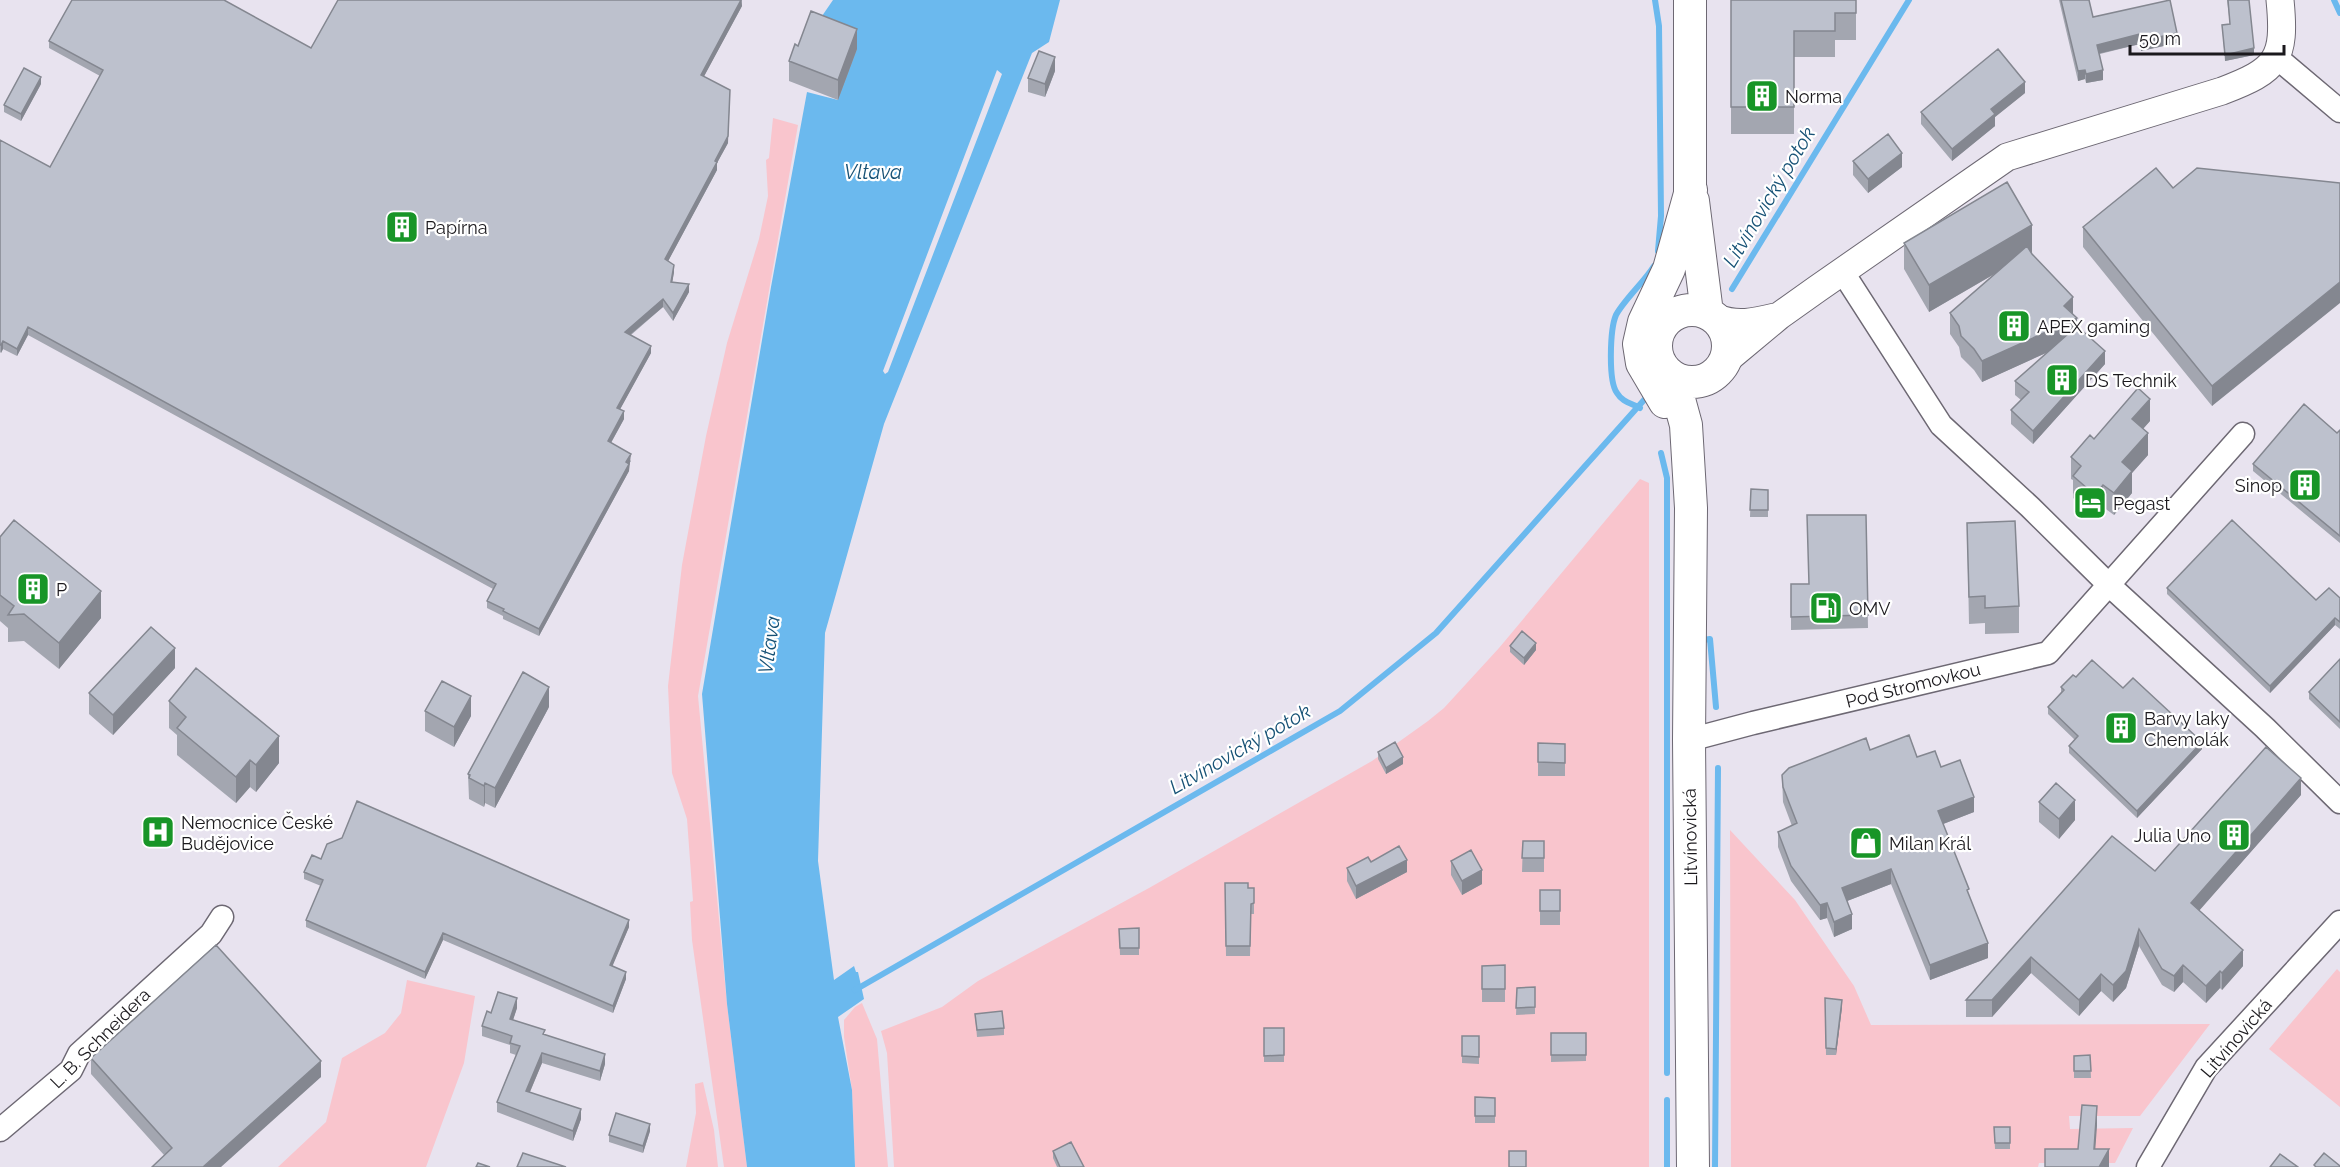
<svg xmlns="http://www.w3.org/2000/svg" width="2340" height="1167" viewBox="0 0 2340 1167" font-family="Raleway,sans-serif">
<rect width="100%" height="100%" fill="#e8e3ef"/>
<path fill="#f9c5cd" d="M773 118 798 125 698 696 727 1004 747 1167H724L692 940 690 902 693 901 687 819 672 773 668 686 682 565 706 436 727 343 759 239 768 196 766 160 769 158Z
M1640 479 1649 483V1167H894L887 1053 881 1031 942 1007 978 981 1149 888 1372 761 1428 721 1444 708 1499 648Z
M1730 830 1795 900 1854 986 1871 1025 2210 1024 2140 1116H2069L2070 1129 2133 1128 2115 1163H2039L2038 1167H1731Z
M2337 969 2340 972V1107L2269 1049Z
M407 980 475 996 464 1063 426 1167H278L326 1122 342 1058 385 1033 401 1013Z
M862 1003 877 1039 888 1167H855L852 1090 844 1037V1020L855 1007Z
M703 1082 714 1130 718 1167H686L696 1113 695 1084Z"/>
<path fill="#6bb9ee" fill-rule="evenodd" d="M833 0H1060L1049 42 1032 53 884 424 825 633 818 861 834 980 854 966 856 972H858L864 999 838 1017 852 1090 855 1167H747L727 1004 702 694 771 287 807 92 838 100 811 32ZM997 70 1002 74 888 372 885 374 883 371Z"/>
<g fill="none" stroke-linecap="round" stroke-linejoin="round">
<path stroke="#6bb9ee" stroke-width="6" d="M1655 0 1659 26 1661 216 1658 251
M2334 0 2340 13
M1732 289 1909 0
M1640 408C1632 403 1623 403 1617 393 1608 381 1610 329 1616 315 1624 300 1644 282 1654 266
M1661 453 1667 478V1073
M1703 640 1710 639 1716 707
M855 990 1340 711 1436 633 1644 400
M1667 1100V1167
M1715 1167 1718 768"/>
<defs>
<path id="minor" d="M2276 57 2340 111
M1842 271 1941 425 2030 507 2109 585 2265 728 2340 802
M1689 740 1753 723 2048 653 2243 434
M0 1130 71 1070 79 1054 211 934 222 917
M2148 1167 2206 1068 2340 922"/>
<path id="tertiary" d="M1717 318C1737 326 1754 322 1775 317
M1725 361 1779 316 1817 289 2007 157 2222 91C2277 70 2286 60 2280 0"/>
<path id="secondary" d="M1693 201 1707 313
M1690 209V0
M1656 346a36 36 0 1 1 72 0a36 36 0 1 1-72 0Z
M1665 370 1677 392 1686 425 1691 508 1689 740 1693 1167
M1665 402 1642 363 1639 344 1644 322 1669 269 1691 190"/>
</defs>
<use href="#minor" stroke="#6d6873" stroke-width="25"/>
<use href="#tertiary" stroke="#6d6873" stroke-width="29"/>
<use href="#secondary" stroke="#6d6873" stroke-width="34"/>
<use href="#minor" stroke="#fff" stroke-width="22"/>
<use href="#tertiary" stroke="#fff" stroke-width="27"/>
<use href="#secondary" stroke="#fff" stroke-width="32"/>
</g>
<path fill="#a3a6b0" d="M742 0V6L704 76 728 143 717 163V170L668 261 674 272 672 283 689 292 673 321 663 307 631 335 651 353 620 409 624 419 611 443 631 461 629 464V471L539 636 503 619V616L487 608V601L493 589 28 335 17 356 3 349 1 353 0 352V140L50 167 100 76 49 48V41L311 48Z
M1731 0H1856V40H1835V57H1794V134H1731Z
M2059 0H2089L2093 17 2177 43 2141 51 2140 44 2100 54 2103 80 2086 83 2085 79 2078 81Z
M2227 0H2249L2254 55 2225 61 2222 25 2230 24Z
M798 46 857 49 838 100 789 81V61Z
M1055 71 1045 97 1028 92V78Z
M41 84 21 121 4 112V105Z
M2025 93 1995 117V126L1952 161 1921 124V112Z
M1853 161 1902 167 1868 193 1853 175Z
M2340 183 2212 406 2083 247V227L2173 188Z
M1904 243 2032 252 2031 253 2073 315 2077 326 2105 364 2033 444 2011 424V410L2021 400 2015 395V381L2048 352 1982 382 1974 370 1961 357 1959 347 1950 334V313L1998 272 1929 312 1904 269Z
M2150 421 2143 429 2148 455 2132 473V493L2114 515 2103 507 2095 517 2073 498V480L2071 479V457L2094 439Z
M2340 430V543L2253 471V464L2337 433Z
M1751 489 1768 490V517H1750Z
M1866 515 1868 628 1791 630V584H1809Z
M1967 523 2019 606V633L1985 634V623L1969 624Z
M0 537 101 618 59 669 24 641 8 642V628L0 621Z
M2167 588 2316 600 2340 598V629L2335 625 2270 693 2167 594Z
M1510 646 1536 650 1524 665 1510 652Z
M2340 659V729L2309 699V692Z
M175 668 113 735 89 714V693Z
M2076 677 2123 688 2202 749 2137 818 2069 753V746L2075 740 2048 714V707L2061 692V687Z
M169 701 279 763 256 792 250 787 236 803 177 755V735L169 728Z
M549 707 495 808 485 803 484 807 469 799 468 774Z
M425 711 471 716 454 747 425 731Z
M1538 743 1565 744V776H1538Z
M1870 750 1917 757 1941 767 1974 812 1943 824 1969 896 1988 958 1930 980 1891 884 1847 901 1852 929 1834 937 1827 918 1820 920 1791 881 1778 847V832L1792 826 1783 802 1782 775Z
M1378 752 1403 764 1386 774 1378 759Z
M2301 795 2199 910 2243 966 2222 990 2220 988 2206 1003 2183 982 2174 992 2162 985 2139 946 2126 988 2113 1002 2101 991 2079 1016 2031 973 1992 1017H1966V1000L2155 871Z
M2039 802 2075 820 2059 839 2039 822Z
M1523 841H1544V872H1522Z
M321 859 629 927 612 966 626 979 613 1013 443 940 425 979 306 927V920L321 886 304 879V872Z
M1451 861 1482 884 1462 895 1451 875Z
M1371 862 1407 872 1356 899 1347 881V868Z
M1225 883 1248 888H1254V914H1251L1250 956H1226Z
M1540 890H1560V925H1540Z
M1139 928V955H1120L1119 929Z
M1505 965V1002H1482V966Z
M1535 987V1014L1516 1015 1517 988Z
M1825 998 1842 1007 1836 1055H1826Z
M517 1008 513 1020 605 1064 600 1081 542 1063 530 1092 581 1119 573 1141 497 1112V1102L516 1055 510 1053V1045L482 1036V1026L491 1013Z
M975 1014 1004 1028V1035L977 1037Z
M1264 1028H1284V1062H1264Z
M1551 1033H1586V1061L1551 1062Z
M1462 1036H1479V1064L1462 1063Z
M2090 1055 2091 1078H2074V1056Z
M91 1058 321 1077 164 1155 91 1074Z
M1475 1097 1495 1098V1123H1475Z
M1994 1127H2010V1149H1995Z
M650 1131 643 1153 609 1142V1135Z
M1053 1151 1084 1167H1057L1053 1158Z"/>
<path fill="#848790" d="M741 0 742 6 701 82V75Z
M857 29V49L838 100V80Z
M2177 33V43L2141 51V41Z
M2140 34V44L2097 54V45Z
M2254 48V55L2225 61V55Z
M1055 57V71L1045 97V84Z
M2085 70V79L2078 81V71Z
M2103 70V80L2086 83V74Z
M41 77V84L21 121V114Z
M2025 82V93L1995 117V126L1952 161V149L1991 109Z
M730 90 728 143 717 163V170L665 267V259L715 161Z
M1902 153V167L1868 193V179Z
M2032 225V252L1929 312V285Z
M674 265V272L671 290V282Z
M2340 282V303L2212 406V386Z
M689 284V292L673 321V313Z
M2073 297V318H2077V339L1982 382V361L2064 306Z
M663 299V307L625 339V332Z
M28 327V335L17 356V349Z
M3 341V349L1 353V345Z
M651 346V353L617 415V408Z
M2105 351V364L2033 444V431Z
M2150 399V421L2132 441V419Z
M624 411V419L608 448V441Z
M2148 433V455L2132 473V493L2114 515V493L2122 462Z
M631 454 629 471 539 636V629Z
M2103 485V507L2095 517V495Z
M101 591V618L59 669V643Z
M2335 618V625L2270 693V686Z
M1536 643V650L1524 665V658Z
M175 648V668L113 735V715Z
M549 687V707L495 808V788Z
M471 696V716L454 747V727Z
M279 736V763L256 792V765Z
M2202 742V749L2137 818V811Z
M1403 757V764L1386 774V768Z
M250 760V787L236 803V777Z
M2301 778V795L2191 920V903Z
M485 783V803L484 807V786Z
M1974 797V812L1938 826V811Z
M2075 800V820L2059 839V819Z
M1407 860V872L1356 899V886Z
M1891 869V884L1842 903V888Z
M1482 870V884L1462 895V881Z
M1827 903V918L1820 920V905Z
M1852 914V929L1834 937V922Z
M629 920V927L610 972V965Z
M2139 929V946L2126 988 2113 1002V985Z
M443 933V940L425 979V972Z
M1988 943V958L1930 980V965Z
M2243 950V966L2222 990V973Z
M2031 957V973L1992 1017V1000Z
M2183 965V982L2174 992V976Z
M2220 971V988L2206 1003V986Z
M626 972V979L613 1013V1006Z
M2101 974V991L2079 1016V1000Z
M517 998V1008L510 1029V1019Z
M1842 1000V1007L1836 1055V1049Z
M542 1053V1063L526 1101V1091Z
M605 1054V1064L600 1081V1071Z
M321 1061V1077L221 1167H203Z
M2097 1106V1126L2094 1167V1149Z
M581 1109V1119L573 1141V1131Z
M650 1124V1131L643 1153V1146Z
M2109 1149V1167H2099Z"/>
<path fill="#bdc1cd" stroke="#848790" stroke-width="1.5" d="M72 0H224L311 48 338 0H741L701 75 730 90 728 136 715 161 717 162 665 259 674 265 671 282 689 284 673 313 663 299 625 332 651 346 617 408 624 411 608 441 631 454 626 462 629 464 539 629 503 611 504 609 487 601 496 584 28 327 17 349 3 341 1 345H0V140L50 167 103 70 49 41Z
M1731 0H1856V13H1835V31H1794V107H1731Z
M2061 0H2089L2093 17 2170 0 2177 33 2141 41 2140 34 2097 45 2103 70 2086 74 2085 70 2078 71Z
M2228 0H2249L2254 48 2225 55 2222 25 2230 24Z
M811 11 857 29 838 80 789 61 795 44 798 46Z
M1998 49 2025 82 1991 109 1995 114 1952 149 1921 112Z
M1039 51 1055 57 1045 84 1028 78Z
M24 68 41 77 21 114 4 105Z
M1888 134 1902 153 1868 179 1853 161Z
M2156 168 2173 188 2197 168 2340 183V282L2212 386 2083 227Z
M2007 182 2032 225 1929 285 1904 243Z
M2027 246 2032 254 2073 297 2064 306 2077 318 1982 361 1974 349 1961 336 1959 326 1950 313Z
M2077 326 2105 351 2033 431 2011 410 2029 392 2015 381Z
M2138 388 2150 399 2132 419 2148 433 2122 462 2132 471 2114 493 2103 485 2095 495 2073 476 2081 466 2071 457 2090 435 2094 439Z
M2304 404 2337 433 2340 430V536L2253 464Z
M1751 489 1768 490V510H1750Z
M1807 515H1866L1868 615 1791 617V584H1809Z
M14 520 101 591 59 643 24 614 8 615 14 606 0 595V537Z
M2232 520 2316 600 2329 588 2340 598V622L2335 618 2270 686 2167 588Z
M2015 521 2019 606 1985 608V596L1969 597 1967 523Z
M151 627 175 648 113 715 89 693Z
M1522 631 1536 643 1524 658 1510 646Z
M2340 659V722L2309 692Z
M2092 660 2123 688 2133 678 2202 742 2137 811 2069 746 2078 736 2048 707 2064 690 2061 687 2073 675 2076 677Z
M196 668 279 736 256 765 250 760 236 777 177 728 186 717 169 701Z
M523 672 549 687 495 788 485 783 484 786 469 778 470 775 468 774Z
M442 681 471 696 454 727 425 711Z
M1909 735 1917 757 1935 751 1941 767 1960 760 1974 797 1938 811 1969 889 1967 890 1988 943 1930 965 1891 869 1842 888 1852 914 1834 922 1827 903 1820 905 1791 866 1778 832 1797 823 1783 787 1782 775 1789 768 1866 738 1870 750Z
M1395 742 1403 757 1386 768 1378 752Z
M1538 743 1565 744V763L1538 762Z
M2266 747 2301 778 2191 903 2243 950 2222 973 2220 971 2206 986 2183 965 2174 976 2162 969 2139 929 2126 971 2113 985 2101 974 2079 1000 2031 957 1992 1000H1966L2112 836 2155 871Z
M2056 783 2075 800 2059 819 2039 802Z
M357 801 629 920 610 965 626 972 613 1006 443 933 425 972 306 920 323 880 304 872 312 855 321 859 327 844 342 838Z
M1523 841H1544V858H1522Z
M1399 846 1407 860 1356 886 1347 868 1368 857 1371 862Z
M1471 850 1482 870 1462 881 1451 861Z
M1225 883H1248V888H1254V903L1251 904 1250 946H1226Z
M1540 890H1560V911H1540Z
M1139 928V948H1120L1119 929Z
M216 945 321 1061 203 1167H152L172 1148 91 1058Z
M1505 965V989H1482V966Z
M1535 987V1007L1516 1008 1517 988Z
M498 992 517 998 510 1019 545 1030 543 1034 605 1054 600 1071 542 1053 526 1091 581 1109 573 1131 497 1102 520 1046 510 1043 512 1036 482 1026 487 1011 491 1013Z
M1825 998 1842 1000 1836 1049 1826 1048Z
M1002 1011 1004 1028 977 1030 975 1014Z
M1264 1028H1284V1055L1264 1056Z
M1551 1033H1586V1055H1551Z
M1462 1036H1479V1057L1462 1056Z
M2090 1055 2091 1071H2074V1056Z
M1475 1097 1495 1098V1116H1475Z
M2082 1105 2097 1106 2094 1149H2109L2099 1167H2045V1149H2078Z
M616 1113 650 1124 643 1146 609 1135Z
M1994 1127H2010V1143H1995Z
M1071 1142 1084 1167H1060L1053 1151Z
M1509 1151H1526V1167H1509Z
M523 1153 566 1167H517Z
M2324 1153 2340 1166V1167H2316L2314 1165Z
M2280 1154 2298 1167H2270Z
M478 1163 490 1167H476Z"/>
<defs>
<symbol id="building-square" viewBox="-11 -11 22 22"><rect x="-9" y="-9" width="18" height="18" rx="4" fill="#189527" stroke="#fff"/><path d="M-4-6H4V6H1V3H-1V6H-4ZM-2.5-4.3h1.7v1.8h-1.7ZM.8-4.3h1.7v1.8H.8ZM-2.5-1h1.7V.8h-1.7ZM.8-1h1.7V.8H.8Z" fill="#fff"/></symbol>
<symbol id="hotel-square" viewBox="-11 -11 22 22"><rect x="-9" y="-9" width="18" height="18" rx="4" fill="#189527" stroke="#fff"/><path d="M-6-4.5h1.5V1H6V5H4.5V3h-9V5H-6ZM-4 0a1.8 1.8 0 1 1 3.6 0ZM.5 0V-2.5h3Q6-2.5 6 0Z" fill="#fff"/></symbol>
<symbol id="fuel-square" viewBox="-11 -11 22 22"><rect x="-9" y="-9" width="18" height="18" rx="4" fill="#189527" stroke="#fff"/><path d="M-5.5-6h7V0h2V4h1.3V-2.5L3-4.5l.8-.8L6-3V5H2.5V1h-1V6h-7ZM-4.2-4.7v3.2H.2V-4.7Z" fill="#fff"/></symbol>
<symbol id="hospital-square" viewBox="-11 -11 22 22"><rect x="-9" y="-9" width="18" height="18" rx="4" fill="#189527" stroke="#fff"/><path d="M-5-5h3v3.5h4V-5h3V5h-3V1.5h-4V5h-3Z" fill="#fff"/></symbol>
<symbol id="shop-square" viewBox="-11 -11 22 22"><rect x="-9" y="-9" width="18" height="18" rx="4" fill="#189527" stroke="#fff"/><path d="M-5-2.5h2.3a2.7 3.5 0 0 1 5.4 0H5L5.5 6h-11ZM-1.5-2.5h3a1.5 2.3 0 0 0-3 0Z" fill="#fff"/></symbol>
</defs>
<g fill-rule="evenodd">
<use href="#building-square" x="1743" y="77" width="38" height="38"/>
<use href="#building-square" x="383" y="208" width="38" height="38"/>
<use href="#building-square" x="1995" y="307" width="38" height="38"/>
<use href="#building-square" x="2043" y="361" width="38" height="38"/>
<use href="#building-square" x="2286" y="466" width="38" height="38"/>
<use href="#hotel-square" x="2071" y="484" width="38" height="38"/>
<use href="#building-square" x="14" y="570" width="38" height="38"/>
<use href="#fuel-square" x="1807" y="589" width="38" height="38"/>
<use href="#building-square" x="2102" y="709" width="38" height="38"/>
<use href="#hospital-square" x="139" y="813" width="38" height="38"/>
<use href="#building-square" x="2215" y="816" width="38" height="38"/>
<use href="#shop-square" x="1847" y="824" width="38" height="38"/>
</g>
<g text-anchor="middle" dominant-baseline="central" stroke-width="4.5" stroke-linejoin="round" paint-order="stroke">
<g font-size="18" fill="#1b191d" stroke="#fff" text-anchor="start">
<text x="1785" y="96">Norma</text>
<text x="425" y="227">Papírna</text>
<text x="2037" y="326">APEX gaming</text>
<text x="2085" y="380">DS Technik</text>
<text x="2282" y="485" text-anchor="end">Sinop</text>
<text x="2113" y="503">Pegast</text>
<text x="56" y="589">P</text>
<text x="1849" y="608">OMV</text>
<text x="2144" y="718">Barvy laky<tspan x="2144" dy="21">Chemolák</tspan></text>
<text x="181" y="822">Nemocnice České<tspan x="181" dy="21">Budějovice</tspan></text>
<text x="2211" y="835" text-anchor="end">Julia Uno</text>
<text x="1889" y="843">Milan Král</text>
</g>
<g font-size="18" fill="#1b191d" stroke="#fff">
<text transform="translate(1913 685) rotate(-14)">Pod Stromovkou</text>
<text transform="translate(1690 837) rotate(-91)">Litvínovická</text>
<text transform="translate(100 1038) rotate(-45)">L. B. Schneidera</text>
<text transform="translate(2236 1038) rotate(-49)">Litvínovická</text>
</g>
<g font-size="20" font-style="italic" fill="#175276" stroke="#fff">
<text x="873" y="172">Vltava</text>
<text transform="translate(1769 197) rotate(-59)">Litvínovický potok</text>
<text transform="translate(769 645) rotate(-82)">Vltava</text>
<text transform="translate(1240 749) rotate(-30)">Litvínovický potok</text>
</g>
</g>
<path d="M2130 45v9h154v-9" fill="none" stroke="#1b191d" stroke-width="3"/>
<text x="2139" y="45" font-size="18" fill="#1b191d" stroke="#ffffff" stroke-width="4.5" paint-order="stroke">50 m</text>
</svg>
